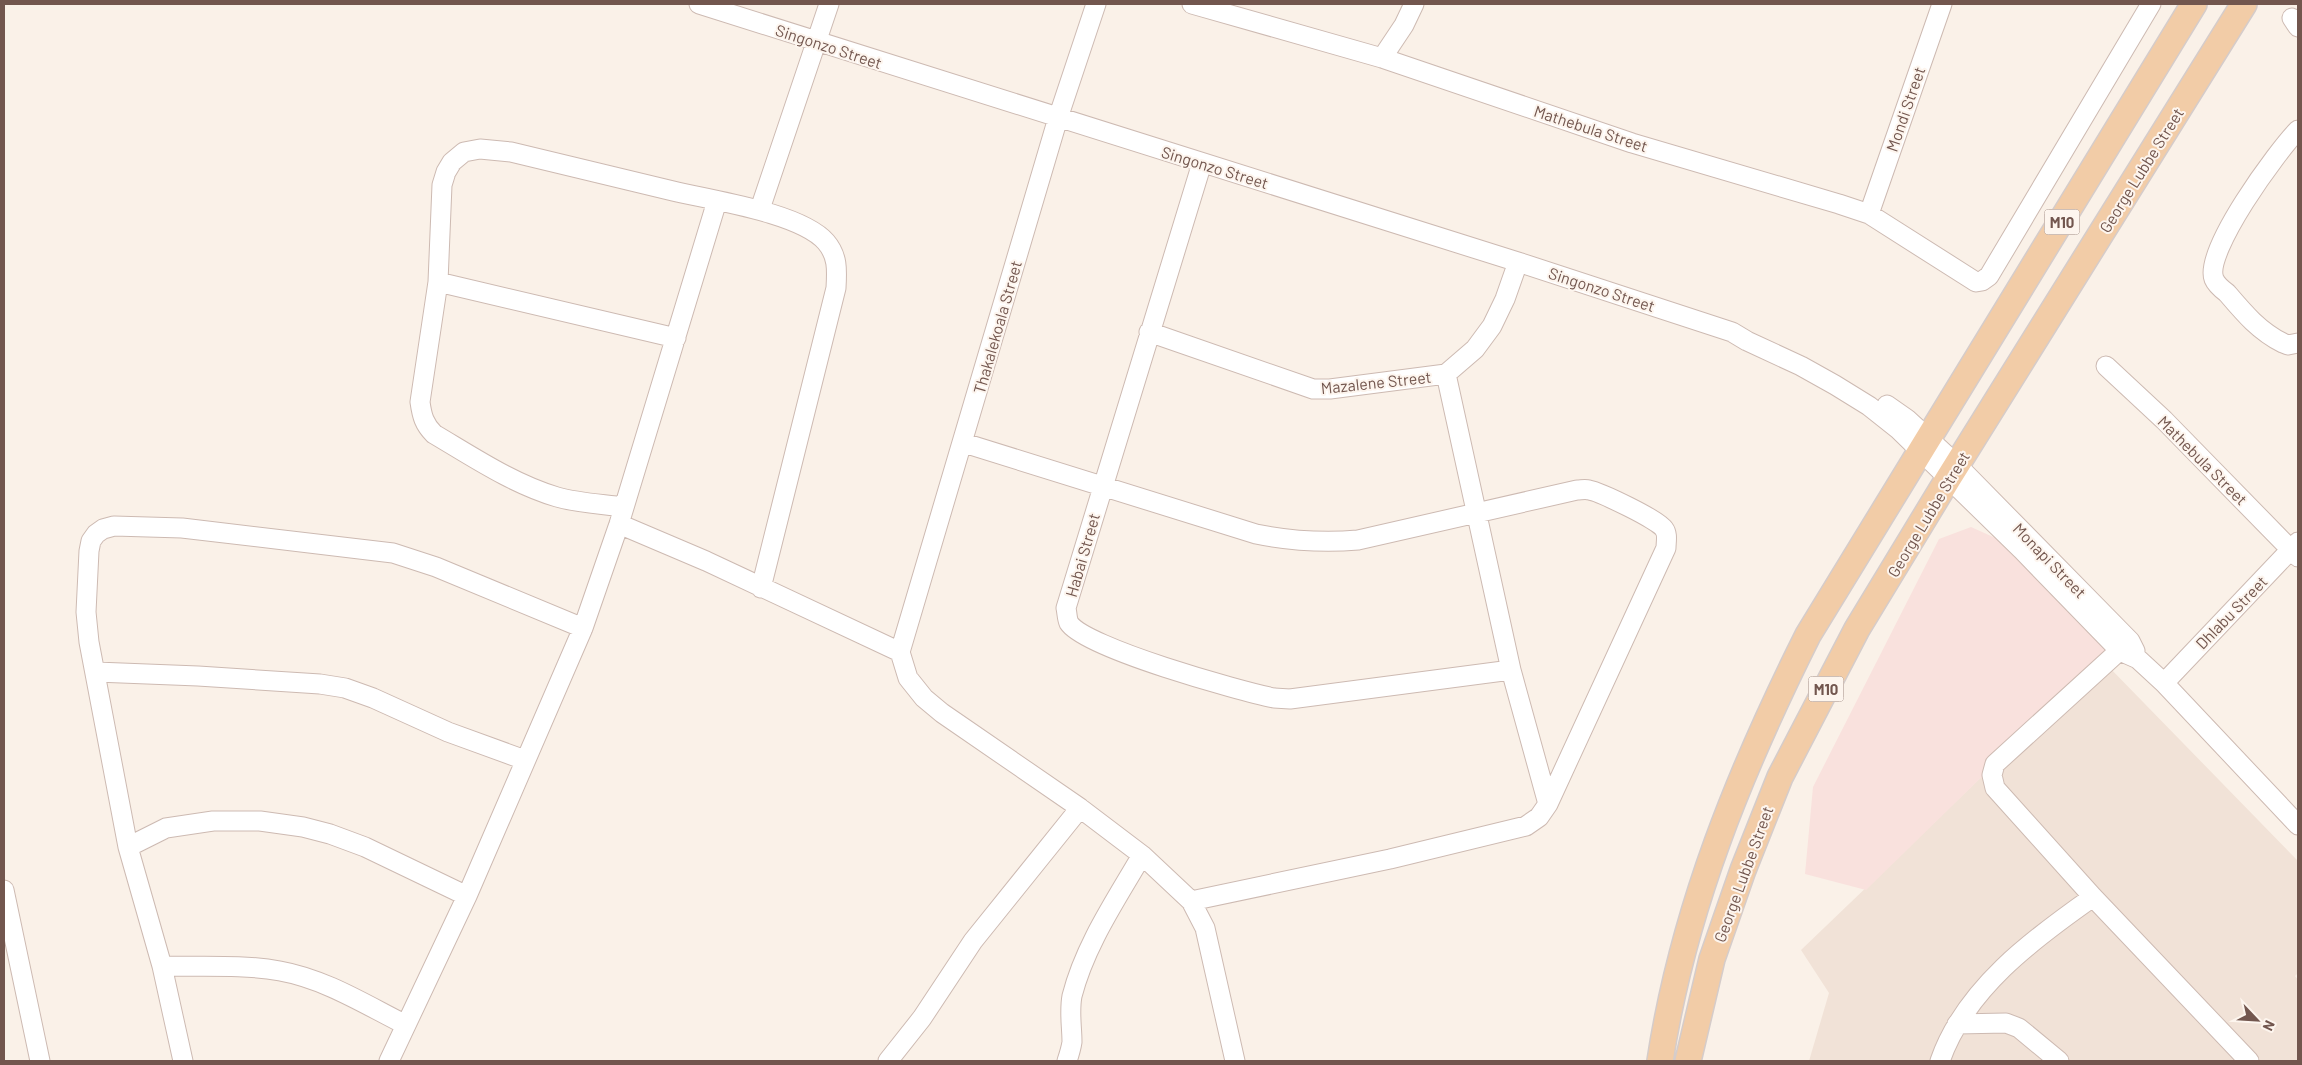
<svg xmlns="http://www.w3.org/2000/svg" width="2302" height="1065" viewBox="0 0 2302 1065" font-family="Barlow,sans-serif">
<rect width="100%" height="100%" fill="#faf1e8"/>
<path fill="#f1e2d7" d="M2106 664 2298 861V973L2295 976 2298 980V1061H1809L1829 993 1801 950 1995 764Z"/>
<path fill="#f9e1dd" d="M1971 527 2022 550 2120 651 1995 764 1866 890 1805 874 1813 787 1939 539Z"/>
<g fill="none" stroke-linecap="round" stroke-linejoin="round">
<defs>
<path id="minor" d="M699 4 1518 262 1732 332 1747 341 1801 366 1835 385 1869 406 1898 429 2022 550 2120 651 2138 659 2164 683 2298 825
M1192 4 1382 58 1632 143 1839 204 1869 214 1976 282 1982 281 1989 276 2151 4
M2292 18 2298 27
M1382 58 1404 25 1414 4
M2298 130C2278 150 2203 252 2214 279 2216 284 2223 290 2227 293 2244 313 2259 331 2283 343L2288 345 2298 343
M1202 163 1066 608C1067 612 1067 619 1069 623 1085 648 1240 691 1274 698L1290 699 1511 670
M760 209 829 4
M1869 214 1942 4
M438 282 676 338
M1149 332 1313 389H1330L1446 374 1475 349 1492 326 1505 299 1518 262
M2106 366 2164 420 2298 557
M1446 374 1511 670 1548 804
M1887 405 1907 419 1957 465 2130 641 2135 651
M964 443 1256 534C1291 541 1323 543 1358 540L1577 490C1581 490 1585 489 1589 490 1600 492 1659 520 1664 529 1668 534 1666 542 1666 548L1548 804 1539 817 1526 826 1390 859 1191 901
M624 507C602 504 578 503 557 497 513 484 473 457 434 434 424 424 422 416 420 402L438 282 442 185 446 172 452 162 464 152 480 149 511 152C565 165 619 178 673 191 711 200 801 213 826 242 838 256 837 270 836 288L761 588
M619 524 706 561 900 652 908 678 924 698 942 713 1080 808 1142 855 1191 901 1205 928 1235 1061
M2130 641 1995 764 1992 775 1995 788 2093 897 2249 1061
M900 652 1058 118 1096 4
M96 672 198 676 320 684 345 688 373 698 448 732 525 760
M2164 683 2298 542
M128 847 166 828 213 821H260L303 827 330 834 365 847 467 896
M4 890 40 1061
M162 966C201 967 242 964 280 971 325 979 366 1005 406 1025
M1957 1024 2006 1023 2019 1028 2059 1061
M183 1061 162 966 128 847 89 642 86 612 89 551 91 541 96 534 103 529 114 526 182 528 393 553 436 567 583 628
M389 1061 467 896 583 628 619 524 717 201
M888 1061 922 1018 973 941 1080 808
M1067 1061C1069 1055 1071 1049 1072 1042 1072 1027 1069 1012 1072 996 1085 945 1116 900 1142 855
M1940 1061C1965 989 2033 939 2093 897"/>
<path id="major" d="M1660 1061C1683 910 1740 771 1808 635L2194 4
M1688 1061 1712 959 1743 870 1780 777 1857 629 1948 479 2244 4"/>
</defs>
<use href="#minor" stroke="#cdbab2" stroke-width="21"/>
<use href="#major" stroke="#d5ccca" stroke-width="28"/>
<use href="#minor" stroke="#fff" stroke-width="19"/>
<use href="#major" stroke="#f2cca7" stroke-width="25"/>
</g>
<g text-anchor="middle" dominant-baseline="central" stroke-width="4" stroke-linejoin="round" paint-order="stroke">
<g fill="#fdf5ee" stroke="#9c867e" stroke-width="1">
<rect x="2044.5" y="209.5" width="35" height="25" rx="4"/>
<rect x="1808.5" y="676.5" width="35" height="25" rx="4"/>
</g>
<g font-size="15" font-weight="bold" fill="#72564e">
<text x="2062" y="222">M10</text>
<text x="1826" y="689">M10</text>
</g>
<g font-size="16" fill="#72564e" stroke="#fdf5ee">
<text transform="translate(829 46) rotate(18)">Singonzo Street</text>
<text transform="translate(1905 109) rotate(-71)">Mondi Street</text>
<text transform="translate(1591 128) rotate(18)">Mathebula Street</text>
<text transform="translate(1215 167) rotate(17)">Singonzo Street</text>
<text transform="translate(2141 170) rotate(-58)">George Lubbe Street</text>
<text transform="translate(1602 289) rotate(18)">Singonzo Street</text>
<text transform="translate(997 327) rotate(-74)">Thakalekoala Street</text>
<text transform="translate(1376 382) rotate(-6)">Mazalene Street</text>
<text transform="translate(2203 460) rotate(45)">Mathebula Street</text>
<text transform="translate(1928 514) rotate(-59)">George Lubbe Street</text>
<text transform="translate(1082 555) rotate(-74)">Habai Street</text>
<text transform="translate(2050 560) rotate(46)">Monapi Street</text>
<text transform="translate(2231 612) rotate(-46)">Dhlabu Street</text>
<text transform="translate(1743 874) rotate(-70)">George Lubbe Street</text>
</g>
</g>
<rect width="2302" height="1065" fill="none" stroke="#72564e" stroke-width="10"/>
<g transform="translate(2257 1020) rotate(115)" stroke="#fdf5ee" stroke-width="4" paint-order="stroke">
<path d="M0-4L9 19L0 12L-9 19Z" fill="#72564e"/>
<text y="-8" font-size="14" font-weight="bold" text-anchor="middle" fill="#72564e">N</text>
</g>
</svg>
